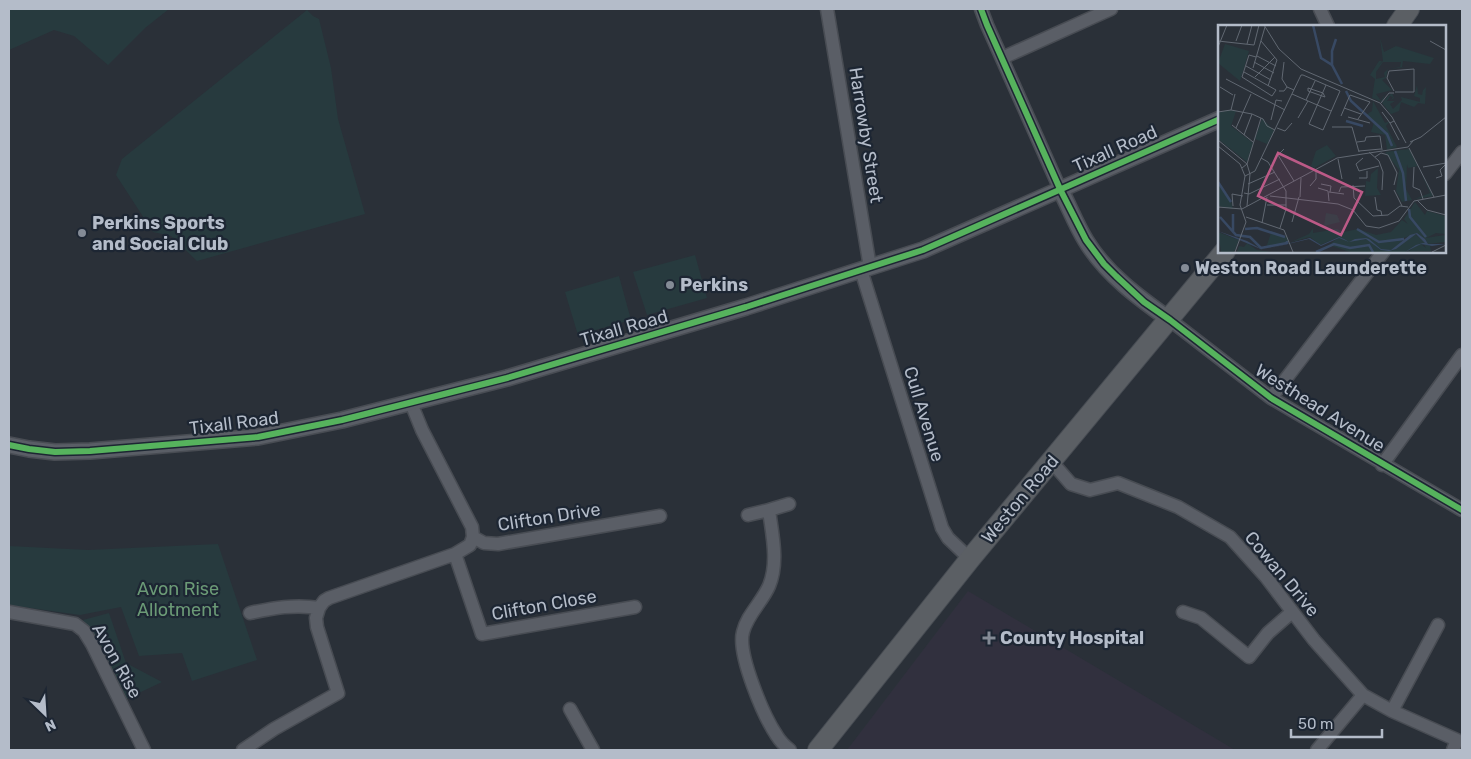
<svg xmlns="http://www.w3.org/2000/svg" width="1471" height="759" viewBox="0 0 1471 759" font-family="Rubik,sans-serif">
<rect width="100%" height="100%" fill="#2a3038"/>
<path fill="#31303e" d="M968 591 1168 710 1235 750H847Z"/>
<path fill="#273a3e" d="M9 9H169L145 28 108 65 74 36 54 30 9 50Z
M307 10 313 16 319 19 331 68 338 119 365 214 197 261 171 236 153 232 116 175 122 159Z
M695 255 707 298 647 315 633 272Z
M619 276 631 320 578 335 565 292Z
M218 544 257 660 192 681 182 653 139 656 121 607 80 615 9 605V546L88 550Z
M109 613 126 663 162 682 124 700 83 620Z"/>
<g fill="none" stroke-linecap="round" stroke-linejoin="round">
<defs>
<path id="minor" d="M827 9 870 267
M981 9 987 25 1060 189
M1320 9 1328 26
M1002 58 1111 9
M1445 174 1462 152
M861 270 942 528 948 538 970 559
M1170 320 1271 398 1462 510
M1271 398 1384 251
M411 403 422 430 472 527 473 537 484 543 498 544 660 516
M1051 461 1071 484 1090 490 1118 483 1178 507 1230 537 1266 577 1314 640 1363 695 1392 711 1457 740 1453 750
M1382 465 1462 355
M789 504 769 510C772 534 779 562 769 586 762 602 747 615 743 632 737 654 764 717 777 736 780 741 785 746 790 750
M748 515 769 510
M455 554 482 634 635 607
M9 612 75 624 84 631 92 644 144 750
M1183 612 1201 618 1249 657 1268 633 1292 612
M250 613C273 608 295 604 319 608L324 601 329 598 455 554 470 545 473 537
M570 709 593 750
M1392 711 1438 625
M243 750 274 729 338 693 317 627 316 618 319 608
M1317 750 1363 695"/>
<path id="tertiary" d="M1060 189C1069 206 1076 225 1086 241 1106 274 1139 298 1170 320
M9 445 29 449 55 452 90 451 258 437 342 420 507 378 746 307 923 250 1220 119"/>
<path id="trunk" d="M1397 26 1409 9
M818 750 970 559 1225 251"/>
</defs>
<use href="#minor" stroke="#484c53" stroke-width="15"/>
<use href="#tertiary" stroke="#484c53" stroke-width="18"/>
<use href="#trunk" stroke="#474c53" stroke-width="22"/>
<use href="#minor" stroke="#5a5e66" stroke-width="12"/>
<use href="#tertiary" stroke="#5a5e66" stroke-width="15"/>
<use href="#trunk" stroke="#5b5f64" stroke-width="20"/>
<defs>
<path id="cycleway" d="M981 9 987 25 1060 189 1086 240 1104 264 1116 276 1144 302 1170 320 1271 398 1462 510
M9 445 29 449 55 452 90 451 258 437 342 420 507 378 746 307 923 250 1220 119"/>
</defs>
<use href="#cycleway" stroke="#1d2633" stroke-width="9"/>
<use href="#cycleway" stroke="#56b35d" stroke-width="6"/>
</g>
<g fill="#848b96" stroke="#1d2633" stroke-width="2">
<circle cx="82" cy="233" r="5"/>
<circle cx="1185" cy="268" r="5"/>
<circle cx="670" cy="285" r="5"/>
<path d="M986.5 630.5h5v5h5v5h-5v5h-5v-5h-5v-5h5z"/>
</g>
<g text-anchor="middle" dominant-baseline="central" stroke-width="4.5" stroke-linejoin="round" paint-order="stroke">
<g font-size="18" fill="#b4bcc9" stroke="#1d2633">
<text transform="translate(866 135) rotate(81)">Harrowby Street</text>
<text transform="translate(1115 149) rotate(-24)">Tixall Road</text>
<text transform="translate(624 328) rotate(-16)">Tixall Road</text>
<text transform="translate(1320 408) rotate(32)">Westhead Avenue</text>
<text transform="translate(924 414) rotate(73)">Cull Avenue</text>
<text transform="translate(234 423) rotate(-7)">Tixall Road</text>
<text transform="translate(1020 499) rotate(-50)">Weston Road</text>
<text transform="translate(549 517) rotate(-9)">Clifton Drive</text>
<text transform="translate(1282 574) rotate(50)">Cowan Drive</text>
<text transform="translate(544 605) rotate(-10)">Clifton Close</text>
<text transform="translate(117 661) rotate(61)">Avon Rise</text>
</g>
<g font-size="18" font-weight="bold" fill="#b4bcc9" stroke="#1d2633" text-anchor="start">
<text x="92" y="223">Perkins Sports<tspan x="92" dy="21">and Social Club</tspan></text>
<text x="1195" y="268">Weston Road Launderette</text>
<text x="680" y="285">Perkins</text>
<text x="1000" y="638">County Hospital</text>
</g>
<g font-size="18" fill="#6b9a76" stroke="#1d2633">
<text x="178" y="589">Avon Rise<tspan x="178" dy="21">Allotment</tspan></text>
</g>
</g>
<g transform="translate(1218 25)">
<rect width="228" height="228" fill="#2a3038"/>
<path d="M162 13 166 27 178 21 216 33 212 39 185 36 184 42H187L172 44 182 42 183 37H165L158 47V54L167 52 166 48 170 44 168 53 164 55 174 65 158 69 163 76 167 69 164 77 154 73 157 54 152 50 161 36H164L161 40 165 36ZM7 19 31 26 22 56 0 38ZM199 60 200 69 204 70 205 65 208 62 207 79 200 78 196 82 183 77 181 86 173 89 164 78 169 72 174 68 176 73 173 75 175 72 172 71 169 76H177L172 79 175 84 184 75 183 72 202 77V73L196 71ZM155 76 167 98 172 96 168 101 179 122 169 125 167 110 153 107 156 97 148 90 154 86ZM10 85 18 86 13 101 35 118 29 137 0 114V88ZM44 93 56 106 49 119 37 114ZM109 120 118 131 96 143 93 141 98 126ZM191 124 215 171 197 174 212 168 200 141 190 143 189 139 188 164 194 175 184 177 178 166 181 145 167 127ZM160 143 159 163 163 170 147 171 148 156 152 157 153 149ZM0 157 13 176 15 184 0 181ZM197 177 207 190 209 186 227 191V209L218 208 208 213 227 210V217L210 219 207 214 199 208 186 213 179 223 197 209 208 218 187 227H132L111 220 121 212 102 220 92 212 73 217 91 209 95 203V208L119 204 126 207 140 204 158 210 173 207 184 195 190 199 186 194ZM108 188 119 190 122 197 106 201ZM0 207 21 215 16 227H3ZM53 208 69 212 71 217 48 223ZM29 218 39 225 53 227H19L21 221 26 222ZM203 219 208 223 206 219 212 221 213 226 189 227Z" fill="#273a3e"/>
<path d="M0 206 29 216 45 225 92 213 103 220 121 212 126 214 131 217 137 214 148 213 151 214 163 224 173 225 192 210 199 208 207 214 210 219H227L214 221 203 219 187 227 198 220 205 218H207L198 209 178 224 171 226 163 225 148 214 131 217 121 213 103 221 91 214 45 225Z" fill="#384963"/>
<path fill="none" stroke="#384963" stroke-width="2.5" d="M95 0 103 33 114 40 124 59M114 40V26L118 14M128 66 133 76 169 109 174 121M128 96 145 101M177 126 185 148 188 176M0 157 13 177M191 184 192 192 208 212M15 189V206M2 192 18 210 32 212 43 223 69 218V216M27 204 39 203 67 212M139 204 161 217 186 214M98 227 116 219 132 223 151 220 155 227"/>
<path fill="none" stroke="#616872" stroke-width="1" d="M46 0 61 24 83 44 162 78 174 92 188 118M0 16 36 20 41 0M18 16 24 0M43 16 59 35 50 61M212 16 228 25M29 19 34 0M0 22 9 0M39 31 58 41M38 32 31 30 24 52 54 71M36 37 56 48M66 37 64 54 69 62M28 41 53 55M35 43 47 2M26 47 58 65 54 71M37 52 57 32M8 54 67 85M2 62 15 70M90 63 105 68 107 72 90 66ZM61 66H66L69 62 76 65M176 66 169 53 171 46 196 44V67H177M74 69 113 86M88 75 97 56M163 78 171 68H176M126 83 143 89M13 85 17 69M0 87 13 85 34 89 45 94 49 101 57 105M164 87 172 98 176 96M123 91 132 70 152 77M130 92 152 98M80 93 90 76M140 94 152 77M53 95 58 75 64 76M172 98 181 115M14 100 35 117M114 102H134L141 127M18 103 33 69M59 103 67 106 74 98M26 110 34 89M0 115 29 139 32 149 29 181M139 117 147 116 148 112 162 111 164 125M192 117 203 112 228 92M0 121 22 139 27 151 22 180 28 197 17 227M191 123 216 172M66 124 60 130 76 156M141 126 163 124M151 127 161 136 165 147 164 165M157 132 163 128 170 130 179 148 176 160M43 133 50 137 68 166V184L62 203M145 133 138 139 141 146 161 141M120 134 124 154M196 142 195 162 202 165 205 174M205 142 228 138M24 143 29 139 43 93M27 151 37 146 83 50H85L122 66 105 105 91 99 108 60M141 153H149V146M218 153 224 151 222 145 228 139M30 159 57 147M103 159 113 161 112 167M135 160 136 173 155 191 170 190 182 181 190 182M92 161 98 154V145M100 163 110 166 111 176M176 165 184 181M111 167 126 169M121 167 123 162 147 161M26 168 31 169 62 154M52 171 120 179 135 185 148 201 161 203 181 196 196 176 228 170M82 172 83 153M157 172 159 185 163 186 164 191M199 175 209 185 228 190M49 180H68M15 181 14 169 25 171M0 182 24 184 119 133 190 122 195 116M28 192 66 205 75 227M74 197 81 172M44 198 49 172M214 227 228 220"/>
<path fill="#bc5a87" fill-opacity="0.15" stroke="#bc5a87" stroke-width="2.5" d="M60 128 144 167 123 210 40 171Z"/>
<rect width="228" height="228" fill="none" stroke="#b4bcc9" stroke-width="2.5"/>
</g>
<rect width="1471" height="759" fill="none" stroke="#b4bcc9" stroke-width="20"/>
<g transform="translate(45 714) rotate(155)" stroke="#1d2633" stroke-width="4" paint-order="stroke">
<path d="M0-4L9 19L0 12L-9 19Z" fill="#b4bcc9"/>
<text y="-8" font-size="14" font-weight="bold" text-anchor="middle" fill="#b4bcc9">N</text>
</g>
<path d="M1291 729v8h91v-8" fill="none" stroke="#b4bcc9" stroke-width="2.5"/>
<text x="1298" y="729" font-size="15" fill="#b4bcc9" stroke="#1d2633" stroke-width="4" paint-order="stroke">50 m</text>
</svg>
